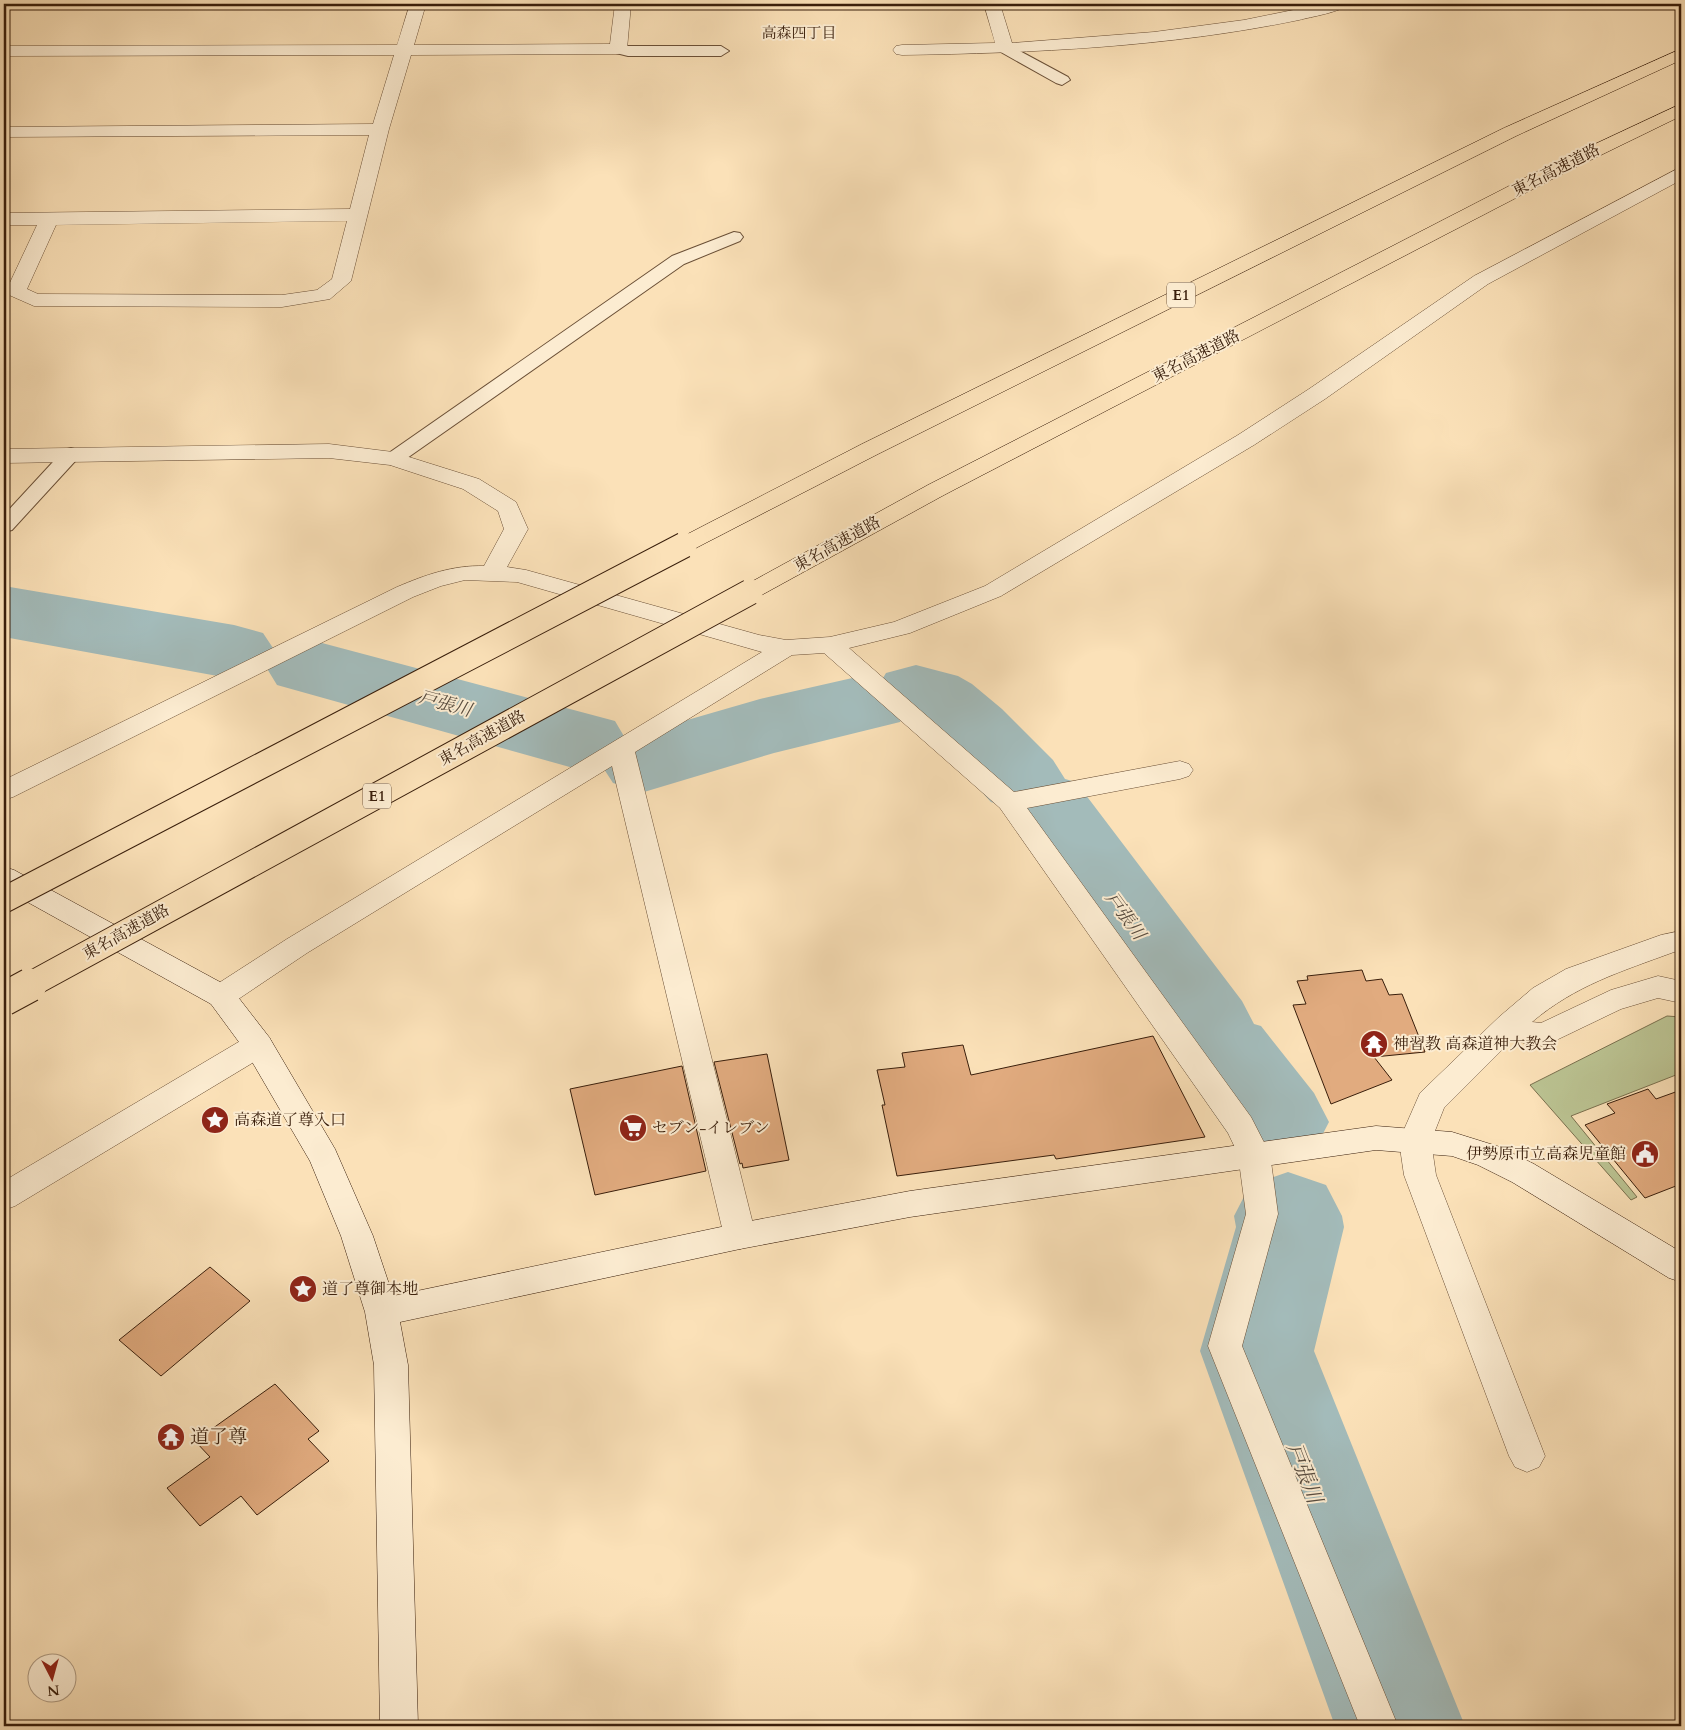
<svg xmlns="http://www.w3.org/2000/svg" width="1685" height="1730" viewBox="0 0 1685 1730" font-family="Cardo,'Noto Serif JP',serif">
<rect width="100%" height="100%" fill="#fbe1b8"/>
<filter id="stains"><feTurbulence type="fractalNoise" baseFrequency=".004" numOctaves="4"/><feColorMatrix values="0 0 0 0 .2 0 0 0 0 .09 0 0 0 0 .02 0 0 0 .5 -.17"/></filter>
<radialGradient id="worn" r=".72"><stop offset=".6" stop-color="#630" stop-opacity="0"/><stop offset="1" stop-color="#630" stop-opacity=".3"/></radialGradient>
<path fill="#bbc392" stroke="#7a704e" d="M1667 1016 1681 1017V1073L1571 1116 1637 1197 1631 1200 1530 1085Z"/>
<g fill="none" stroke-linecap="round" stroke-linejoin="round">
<path fill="#a3bbba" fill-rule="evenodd" d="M4 586 234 625 263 633 275 651 277 647 307 639 615 721 625 738 760 699 870 674 883 678 886 673 916 665 958 676 972 684 1002 709 1053 760 1065 779 1076 782 1242 1001 1254 1024 1261 1026 1314 1093 1329 1122 1314 1151 1277 1163 1240 1151 1000 805 991 802 941 749 902 718 900 722 774 753 644 792 613 783 602 766 584 771 277 685 266 667 263 671 234 679 4 637Z
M1288 1172 1326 1185 1342 1216 1344 1227 1314 1351 1465 1726H1335L1200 1351 1236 1227 1234 1216 1250 1185Z"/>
</g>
<path fill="#e1ab7f" stroke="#391e0b" d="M1362 970 1366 981 1382 979 1389 995 1402 994 1425 1052 1374 1057 1392 1080 1331 1104 1293 1005 1306 1004 1297 981 1308 980 1307 976Z
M1153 1036 1205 1137 1056 1159 1054 1155 897 1176 882 1105H885L877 1070 905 1067 902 1053 963 1045 971 1075Z
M767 1054 789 1160 743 1168 742 1163 740 1164 714 1062Z
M682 1066 706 1171 595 1195 570 1089Z
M1648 1089 1656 1099 1681 1090V1184L1645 1198 1585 1125 1615 1113 1607 1104Z
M210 1267 250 1301 161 1376 119 1340Z
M275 1384 319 1431 308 1439 329 1461 257 1515 241 1496 200 1526 167 1488 210 1457 195 1441Z"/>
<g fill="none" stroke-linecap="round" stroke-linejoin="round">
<defs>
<path id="lane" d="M1005 43 1068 77 1070 80 1062 85 1056 83 999 51 997 48 999 45Z
M618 44 628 46H721L729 51 721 56H628L612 52 610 49 612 46Z
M734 232 740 233 743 237 740 241 684 264 400 463 393 465 386 463 383 459 386 455 672 256Z
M71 448 78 450 81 454 78 458 12 530 4 532V515L64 450Z"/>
<path id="street" d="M410 4H426L414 45 610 44 615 4H631L627 49 624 53 618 54 411 55 389 129 351 281 330 299 282 307 34 306 9 295 6 291 37 225H4V213L350 209 369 135 4 137V127L373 124 394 55 4 56V46L397 45ZM347 221 332 279 317 290 282 295 38 294 27 289 56 225Z
M984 4H1000L1012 43 1154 32 1244 20 1323 4H1348C1342 12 1310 17 1299 20 1168 47 1035 53 902 55L896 54 893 50 896 46 902 45 995 43Z
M1681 167V180L1488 284 1325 399 1254 445 1001 596 910 633 849 648 1014 792 1180 761 1189 764 1193 770 1189 776 1180 779 1027 808 1251 1117 1270 1154 1278 1214 1242 1346 1398 1726H1360L1208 1346 1246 1214 1238 1154 1228 1133 1000 808 824 653 792 655 635 752 756 1236 751 1245 740 1249 729 1245 724 1236 612 766 307 953 231 1004 221 1007 211 1004 206 996 211 988 287 939 762 652 517 582 465 580 441 586 413 597 13 797 4 800V780L397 587C425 575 453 565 484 566L504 529 498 511 463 489 390 465 329 458 4 463V449L329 444 393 452 479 479 516 502 528 529 507 567 526 570 759 635 786 640 830 637 894 622 985 586 1238 435 1309 389 1474 276Z
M1681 931V951L1674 952C1620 972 1576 985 1532 1022L1541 1023 1611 990 1658 976 1681 981V1003L1658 998 1621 1009 1544 1046 1529 1045 1513 1039 1444 1108 1431 1141 1436 1175 1545 1456 1539 1467 1527 1472 1515 1467 1509 1456 1404 1175 1399 1141 1420 1093 1499 1017 1533 988 1566 969 1661 935Z
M258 1034 269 1037 273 1045 269 1053 15 1206 4 1210V1181L247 1037Z"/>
<path id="secondary" d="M4 867 14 870 231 988 269 1037 335 1149 373 1236 393 1296 740 1223 910 1191 1376 1126 1452 1132 1500 1147 1534 1164 1681 1252V1282L1669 1278 1512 1182 1478 1165 1452 1156 1376 1150 910 1217 740 1249 400 1322 408 1365 418 1726H380L374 1365 365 1312 341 1236 310 1161 247 1053 211 1004 4 889Z"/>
<path id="highway" d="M1681 49V60L1516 136 878 454 692 550 684 552 676 550 672 545 676 540 862 444 1504 128Z
M1681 104V116L1562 174 944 495 758 597 750 599 742 597 738 592 742 587 928 485 1548 166Z"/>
</defs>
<use href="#lane" stroke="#6a4f36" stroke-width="2"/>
<use href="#street" stroke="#6a4f36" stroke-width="1"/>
<use href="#secondary" stroke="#391e0b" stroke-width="1"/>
<use href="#highway" stroke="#391e0b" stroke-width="1"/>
<use href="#lane" fill="#fcecd1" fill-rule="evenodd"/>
<use href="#street" fill="#fcecd1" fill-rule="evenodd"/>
<use href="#secondary" fill="#fcecd1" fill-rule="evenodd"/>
<use href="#highway" fill="#fbe1b8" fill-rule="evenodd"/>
<defs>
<path id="highway-bridge-far1" d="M4 900 684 545
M28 986 750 592"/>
<path id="highway-bridge" d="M4 999 30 985"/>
</defs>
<use href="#highway-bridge-far1" stroke="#391e0b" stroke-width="27" stroke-linecap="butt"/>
<use href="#highway-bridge" stroke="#391e0b" stroke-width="35" stroke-linecap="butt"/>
<use href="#highway-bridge-far1" stroke="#fbe1b8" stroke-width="25"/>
<use href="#highway-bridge" stroke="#fbe1b8" stroke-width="33"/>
</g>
<defs>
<symbol id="temple-disc" viewBox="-11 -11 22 22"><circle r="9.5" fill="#8f2418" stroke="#fcecd1"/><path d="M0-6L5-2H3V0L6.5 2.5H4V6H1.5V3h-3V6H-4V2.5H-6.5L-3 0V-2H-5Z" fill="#fff"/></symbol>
<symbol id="sight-disc" viewBox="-11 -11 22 22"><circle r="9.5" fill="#8f2418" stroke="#fcecd1"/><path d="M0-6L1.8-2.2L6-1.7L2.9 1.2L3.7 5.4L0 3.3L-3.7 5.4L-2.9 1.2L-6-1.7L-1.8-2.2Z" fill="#fff"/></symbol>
<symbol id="supermarket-disc" viewBox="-11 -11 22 22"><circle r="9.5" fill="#8f2418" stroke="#fcecd1"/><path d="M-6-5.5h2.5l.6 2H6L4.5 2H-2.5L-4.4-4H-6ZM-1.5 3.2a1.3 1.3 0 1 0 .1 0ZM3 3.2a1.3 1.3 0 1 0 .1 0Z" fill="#fff"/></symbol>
<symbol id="civic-disc" viewBox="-11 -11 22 22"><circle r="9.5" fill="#8f2418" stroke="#fcecd1"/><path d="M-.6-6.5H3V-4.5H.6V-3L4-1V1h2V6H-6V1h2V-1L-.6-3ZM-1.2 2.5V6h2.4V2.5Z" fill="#fff"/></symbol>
</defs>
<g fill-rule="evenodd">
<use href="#temple-disc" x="1358" y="1028" width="32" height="32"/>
<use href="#sight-disc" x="199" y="1104" width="32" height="32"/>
<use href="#supermarket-disc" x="617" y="1112" width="32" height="32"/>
<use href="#civic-disc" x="1629" y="1138" width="32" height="32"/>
<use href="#sight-disc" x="287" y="1273" width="32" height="32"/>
<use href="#temple-disc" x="155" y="1421" width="32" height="32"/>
</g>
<g text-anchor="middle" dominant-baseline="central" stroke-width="4" stroke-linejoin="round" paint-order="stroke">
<g font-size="15" fill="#391e0b" stroke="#fcecd1">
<text x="799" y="33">高森四丁目</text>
</g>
<g fill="#fcecd1" stroke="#745c46" stroke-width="1">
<rect x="1167" y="282.5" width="28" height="25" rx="4"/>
<rect x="363" y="783.5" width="28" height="25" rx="4"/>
</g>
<g font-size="15" font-weight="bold" fill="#391e0b">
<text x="1181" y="295">E1</text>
<text x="377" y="796">E1</text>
</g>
<g font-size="16" fill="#391e0b" stroke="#fcecd1">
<text transform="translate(1556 170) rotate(-27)">東名高速道路</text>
<text transform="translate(1196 356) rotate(-27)">東名高速道路</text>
<text transform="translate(837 544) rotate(-29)">東名高速道路</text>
<text transform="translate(482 738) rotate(-29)">東名高速道路</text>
<text transform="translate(126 932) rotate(-29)">東名高速道路</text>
</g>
<g font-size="16" fill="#391e0b" stroke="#fcecd1" text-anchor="start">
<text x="1393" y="1044">神習教 高森道神大教会</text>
<text x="234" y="1120">高森道了尊入口</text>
<text x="652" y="1128">セブン-イレブン</text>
<text x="1626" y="1154" text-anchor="end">伊勢原市立高森児童館</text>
<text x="322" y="1289">道了尊御本地</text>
</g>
<g font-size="18" font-style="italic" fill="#594d40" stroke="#fcecd1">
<text transform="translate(445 704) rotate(15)">戸張川</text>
<text transform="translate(1125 916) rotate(54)">戸張川</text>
</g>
<g font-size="19" fill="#391e0b" stroke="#fcecd1" text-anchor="start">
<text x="190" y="1437">道了尊</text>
</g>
<g font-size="21" font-style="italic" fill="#594d40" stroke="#fcecd1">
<text transform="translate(1304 1473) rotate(69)">戸張川</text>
</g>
</g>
<rect width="1685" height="1730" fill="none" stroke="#fbe1b8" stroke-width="20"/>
<rect x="5" y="5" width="1675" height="1720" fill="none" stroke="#391e0b" stroke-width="2.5"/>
<rect x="10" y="10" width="1665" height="1710" fill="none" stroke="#391e0b"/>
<g transform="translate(52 1678) rotate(174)"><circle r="24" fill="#fcecd1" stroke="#ae9a82"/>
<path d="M0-4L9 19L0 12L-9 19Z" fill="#8f2418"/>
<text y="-8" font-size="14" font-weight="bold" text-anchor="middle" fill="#391e0b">N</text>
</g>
<rect width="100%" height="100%" filter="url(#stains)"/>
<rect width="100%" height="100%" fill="url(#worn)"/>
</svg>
